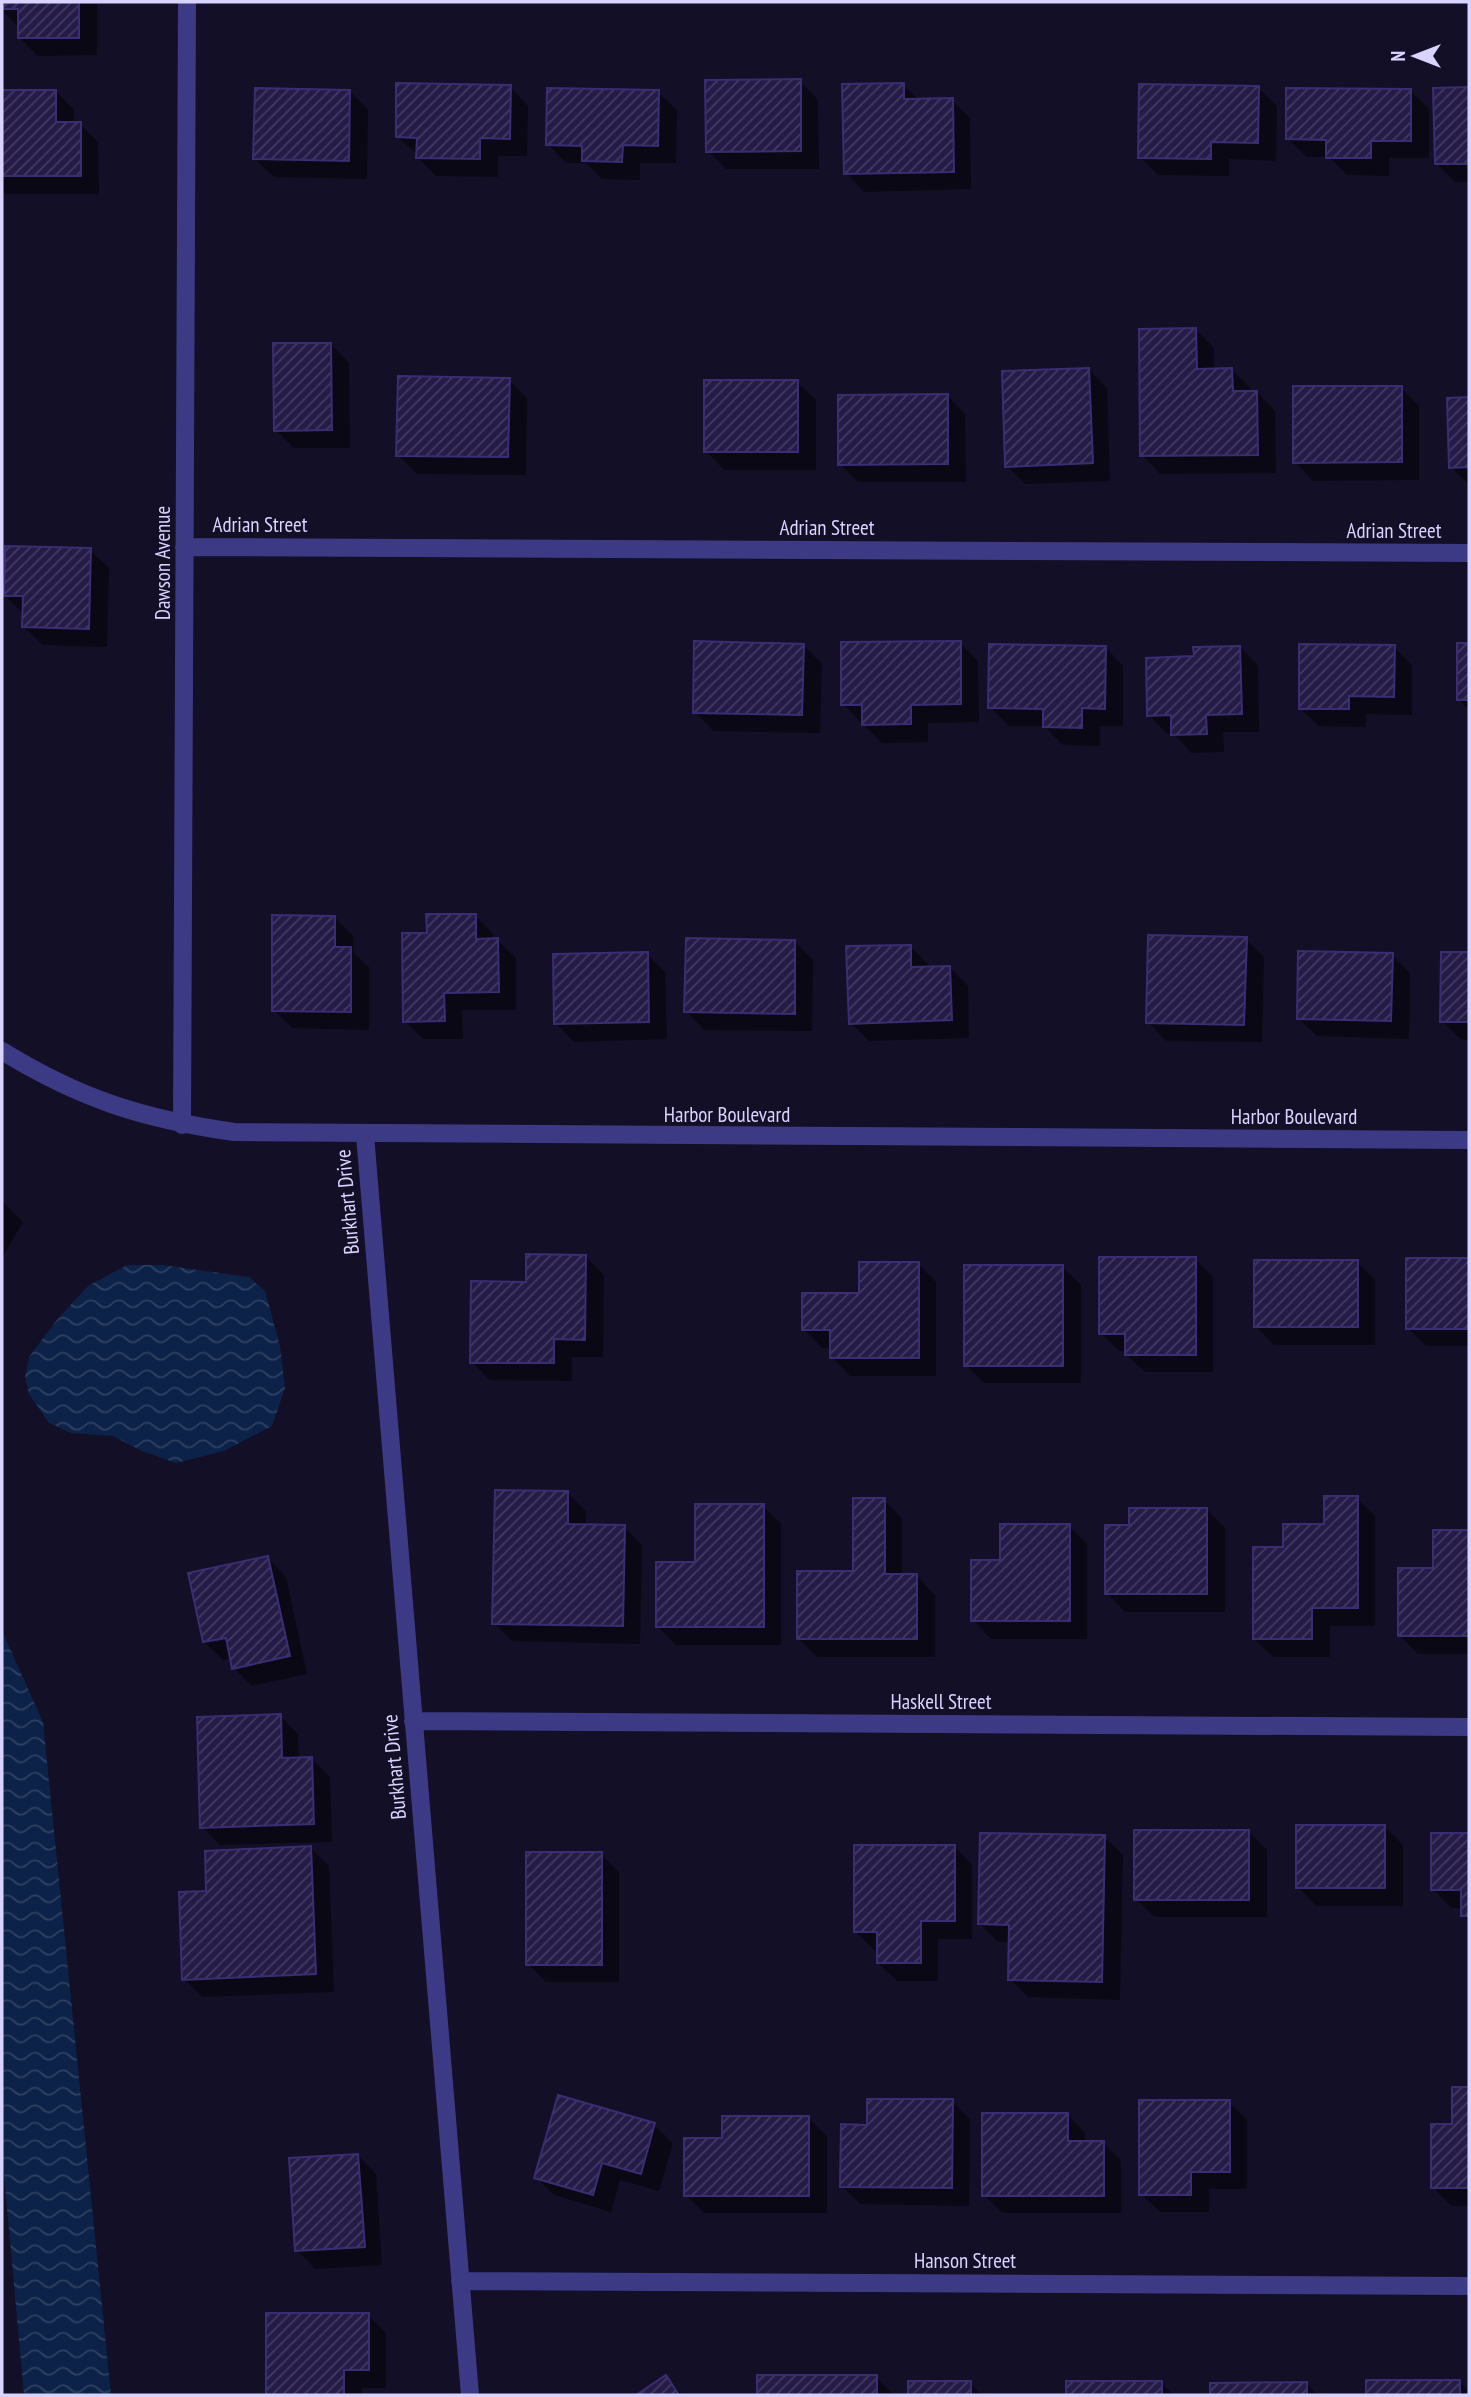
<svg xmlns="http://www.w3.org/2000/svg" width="1471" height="2397" viewBox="0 0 1471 2397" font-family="'PT Sans Narrow',sans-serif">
<defs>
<pattern id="water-waves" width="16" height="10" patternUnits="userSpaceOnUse" patternTransform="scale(1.75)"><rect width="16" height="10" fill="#0c2248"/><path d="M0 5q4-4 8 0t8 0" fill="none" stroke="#2f4163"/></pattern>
<pattern id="building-hatch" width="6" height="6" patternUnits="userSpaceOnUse" patternTransform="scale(1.75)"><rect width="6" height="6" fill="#241b47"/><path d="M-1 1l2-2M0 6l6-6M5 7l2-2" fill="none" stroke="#433b63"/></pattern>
</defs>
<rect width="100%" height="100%" fill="#130f26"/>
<path fill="url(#water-waves)" d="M127 1265H162L249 1277 265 1291 280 1346 285 1388 272 1426 224 1451 176 1463 142 1451 113 1436 71 1433 49 1423 29 1394 25 1377 29 1357 56 1321 88 1286Z
M2 1631 43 1722 111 2395H24L2 2153Z"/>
<path fill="#0007" fill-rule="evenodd" d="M2 2H97V55L38 56 19 37 18 27 2 10Z
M800 81 818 100 819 169H726L708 151Z
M903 85 919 100H952L970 118 971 189 864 192 846 173Z
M510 87 528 106 527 156H498V177L436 176 418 158V155L397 136Z
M1259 88 1277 106 1276 161 1229 159V176L1158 175 1140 157Z
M1469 89V182H1455L1437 164 1435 90Z
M1410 90 1429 109V158H1389V176L1347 175 1329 157H1307L1288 139Z
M56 91 74 110V124H80L98 142 99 194H2V92Z
M350 91 368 110 367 179 274 177 255 159Z
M658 92 677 110 676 163H640V180L602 179 586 163H566L548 144Z
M1196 330 1214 348V370H1232L1250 388V393L1257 392 1275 411 1276 473 1160 474 1142 455Z
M331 344 349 363 350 448H294L276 430Z
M1089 369 1107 388 1110 481 1025 484 1007 466Z
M509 380 527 398 526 475 417 474 398 455Z
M797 382 816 400V470H724L706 451Z
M1401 388 1419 406V480L1313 481 1295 462Z
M947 395 965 414 966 482H858L840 464Z
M1469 399V485L1451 467 1449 400Z
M90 550 109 568 107 647 43 645 24 627 25 615 5 596Z
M960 643 978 661 979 722 928 723V742L882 743 843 704Z
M803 645 822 664 820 733 713 731 695 712Z
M1458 645H1469V710L1458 699Z
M1105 647 1123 666V726H1100V746L1063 745 1044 726H1009L990 707Z
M1240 647 1258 666 1259 732H1223L1224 752 1191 753 1173 733 1167 734 1149 715 1196 658Z
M1394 647 1412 665V715L1366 714V727L1319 726 1300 708Z
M475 915 493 934V940H497L516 958V1010H462L463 1039H423L405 1021 429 934Z
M335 917 353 936V952L369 967V1030L292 1028 274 1010Z
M1246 939 1264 957 1262 1042 1166 1041 1148 1022Z
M795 942 813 960 812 1031 704 1030 686 1011Z
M910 946 928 965V968H950L968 986 969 1038 869 1041 851 1023Z
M647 954 665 972 667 1039 574 1042 556 1023Z
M1443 954H1469V1040L1460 1039 1442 1021Z
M1392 955 1410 973 1409 1039 1317 1036 1298 1018Z
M2 1201 23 1222 2 1258Z
M585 1256 604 1275 603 1357H572V1381L490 1380 472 1362 528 1284Z
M1195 1259 1213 1277V1372H1145L1126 1354V1351H1119L1101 1333Z
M1408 1260H1469V1346H1426L1408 1328Z
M1357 1262 1375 1280V1345H1274L1256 1326Z
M918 1264 936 1282V1376H850L832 1357V1348H822L804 1329Z
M1062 1267 1081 1285V1383H984L966 1365Z
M568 1493 586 1511V1526L624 1527 642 1545 640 1644 512 1641 494 1623Z
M1357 1498 1375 1516V1626H1330V1657H1273L1254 1639 1285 1548 1325 1526Z
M884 1500 902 1518V1576H917L935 1595V1657H817L799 1639 855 1573Z
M763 1506 781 1524V1645H676L658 1627Z
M1207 1509 1225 1528V1612H1125L1107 1593 1131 1526Z
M1069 1526 1087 1544V1639H991L973 1620 1002 1562Z
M1435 1532H1469V1654H1418L1400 1636 1435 1570Z
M268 1558 286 1577 307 1674 252 1686 234 1668 232 1658 223 1660 204 1642ZM216 1638H235L216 1642Z
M280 1716 298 1734 299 1759H312L330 1777 332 1842 220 1845 202 1827Z
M1385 1827 1403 1845V1906H1316L1298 1887Z
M1249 1832 1267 1850V1917H1154L1136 1899Z
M1433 1835H1469V1922L1463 1915V1908H1451L1433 1889Z
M1104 1837 1123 1855 1120 2000 1028 1997 1010 1979 1011 1942H998L979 1923Z
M954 1846 972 1865V1939H938V1981H897L878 1963V1950H874L856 1932Z
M310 1848 329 1866 334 1992 202 1997 184 1979 208 1893Z
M601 1854 619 1872V1982H546L528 1964Z
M1454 2089H1469V2206H1451L1433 2187 1454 2125Z
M952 2101 970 2119 969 2206 860 2204 842 2186 868 2127Z
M1229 2102 1247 2120V2189H1209V2212H1160L1141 2194Z
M1067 2114 1085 2133V2142H1103L1121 2161V2213H1002L984 2195Z
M808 2118 827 2136V2213H704L686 2195 723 2139Z
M654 2125 673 2143 659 2191 620 2180 611 2212 554 2195 536 2177Z
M358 2156 376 2174 382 2265 315 2269 297 2250Z
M268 2315H368L386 2333V2388H362V2395H268Z
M759 2377H876L894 2395H759Z
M666 2378 683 2395H640Z
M1367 2381H1459L1469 2392V2395H1367Z
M910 2383H970L982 2395H910Z
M1068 2383H1161L1173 2395H1068Z
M1212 2384H1307L1318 2395H1212Z"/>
<path fill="url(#building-hatch)" stroke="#3b2d73" stroke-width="2" d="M2 2H79V38H18V9H2Z
M801 79V151L706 152 705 80Z
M396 83 511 85 510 139 480 138V159L416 158 417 138 396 137Z
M904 83V99L953 98 954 172 844 174 842 84Z
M1139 84 1259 86 1258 143 1211 142V159L1138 158Z
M1469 87V164H1435L1433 88Z
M255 88 350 90 349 161 253 159Z
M547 88 659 90 658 146 623 145 622 162 582 161V146L546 145Z
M1286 88 1411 89V141H1371V158H1326V140L1286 139Z
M2 90H56V122H81V176H2Z
M1196 328 1197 369 1232 368 1233 391H1257L1258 455 1140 456 1139 329Z
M273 343H331L332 430 274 431Z
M1089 368 1093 463 1005 467 1002 371Z
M398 376 510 378 508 457 396 456Z
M704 380H798V452H704Z
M1293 386H1402V462L1293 463Z
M948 394V464L838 465V395Z
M1469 397V467L1449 468 1447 398Z
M5 546 91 548 89 629 22 627 23 596H4Z
M694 641 804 644 802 715 693 713Z
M961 641V704L911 705V724L862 725V705H841V642Z
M1457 643H1469V700H1457Z
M989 644 1106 646 1105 709 1082 708V728L1043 727V709L988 708Z
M1299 644 1395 645 1394 697 1349 696V709H1299Z
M1240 646 1242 714 1206 715 1207 734 1171 735V715L1147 716 1146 658 1194 656 1193 647Z
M426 914H476V939L498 938 499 992 444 993 445 1021 403 1022 402 933H427Z
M272 915 335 916V947H351V1012L272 1011Z
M1148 935 1247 937 1244 1025 1146 1023Z
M686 938 795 940V1014L684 1012Z
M911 945V967L950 966 952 1020 849 1024 846 946Z
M1298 951 1393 953 1391 1021 1297 1019Z
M648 952 649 1022 554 1024 553 954Z
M1441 952H1469V1022H1440Z
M526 1254 586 1255 585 1340 554 1339V1363H470L471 1281 526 1282Z
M1099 1257H1196V1355H1125V1334H1099Z
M1406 1258H1469V1329H1406Z
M1254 1260H1358V1327H1254Z
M859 1262H919V1358H830V1330H802V1293H859Z
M964 1265H1063V1366H964Z
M495 1490 568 1491V1524L625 1525 623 1626 492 1624Z
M1324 1496H1358V1608H1312V1639H1253V1547H1283V1524H1324Z
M853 1498H885V1574H917V1639H797V1571H853Z
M695 1504H764V1627H656V1562H695Z
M1129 1508H1207V1594H1105V1525H1129Z
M1000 1524H1070V1621H971V1560H1000Z
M1433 1530H1469V1636H1398V1568H1433Z
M268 1556 290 1656 232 1669 226 1638 203 1642 188 1573Z
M281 1714 282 1758 312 1757 314 1824 200 1828 197 1717Z
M1296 1825H1385V1888H1296Z
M1134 1830H1249V1900H1134Z
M980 1833 1105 1835 1102 1982 1008 1980 1009 1925 978 1924Z
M1431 1833H1469V1916H1461V1890H1431Z
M854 1845H955V1921H921V1963H877V1932H854Z
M311 1846 316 1974 182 1980 179 1892 206 1891 205 1851Z
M526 1852H602V1965H526Z
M1452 2087H1469V2188H1431V2124H1452Z
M558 2095 655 2123 641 2174 602 2163 593 2195 534 2178Z
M867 2099H953L952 2188 840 2187 841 2124 867 2125Z
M1139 2100H1230V2172H1191V2195H1139Z
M982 2113H1068V2141H1104V2196H982Z
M722 2116H809V2196H684V2138H722Z
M358 2154 365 2247 295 2251 289 2158Z
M266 2313H369V2370H344V2395H266Z
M666 2375 679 2395H636Z
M757 2375H877V2395H757Z
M1366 2380H1460V2395H1366Z
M908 2381H971V2395H908Z
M1066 2381H1162V2395H1066Z
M1307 2382V2395H1210V2383Z"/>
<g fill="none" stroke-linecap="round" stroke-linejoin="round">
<path stroke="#3d3a85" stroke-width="18" d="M184 547 1469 553
M182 1125 187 2
M365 1135 470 2395
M413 1721 1469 1727
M460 2281 1469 2286"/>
<path stroke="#3d3a85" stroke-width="18" d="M2 1051C80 1099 143 1119 234 1132L1469 1140"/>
</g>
<g text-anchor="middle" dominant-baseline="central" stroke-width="5" stroke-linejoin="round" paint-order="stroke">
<g font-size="21" fill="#d9d4ff" stroke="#130f26">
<text x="260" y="524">Adrian Street</text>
<text x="827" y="527">Adrian Street</text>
<text x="1394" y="530">Adrian Street</text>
<text transform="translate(162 563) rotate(-90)">Dawson Avenue</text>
<text x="727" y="1114">Harbor Boulevard</text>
<text x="1294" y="1116">Harbor Boulevard</text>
<text transform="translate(347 1202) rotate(-95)">Burkhart Drive</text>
<text x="941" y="1701">Haskell Street</text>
<text transform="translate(394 1767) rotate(-95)">Burkhart Drive</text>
<text x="965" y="2260">Hanson Street</text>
</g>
</g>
<rect width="1471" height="2397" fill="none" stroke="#d9d4ff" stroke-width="7"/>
<g transform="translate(1415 56) rotate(270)" stroke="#130f26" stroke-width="5" paint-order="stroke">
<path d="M0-5L12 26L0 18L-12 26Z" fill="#d9d4ff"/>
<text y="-10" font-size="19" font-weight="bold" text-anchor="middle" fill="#d9d4ff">N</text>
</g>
</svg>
